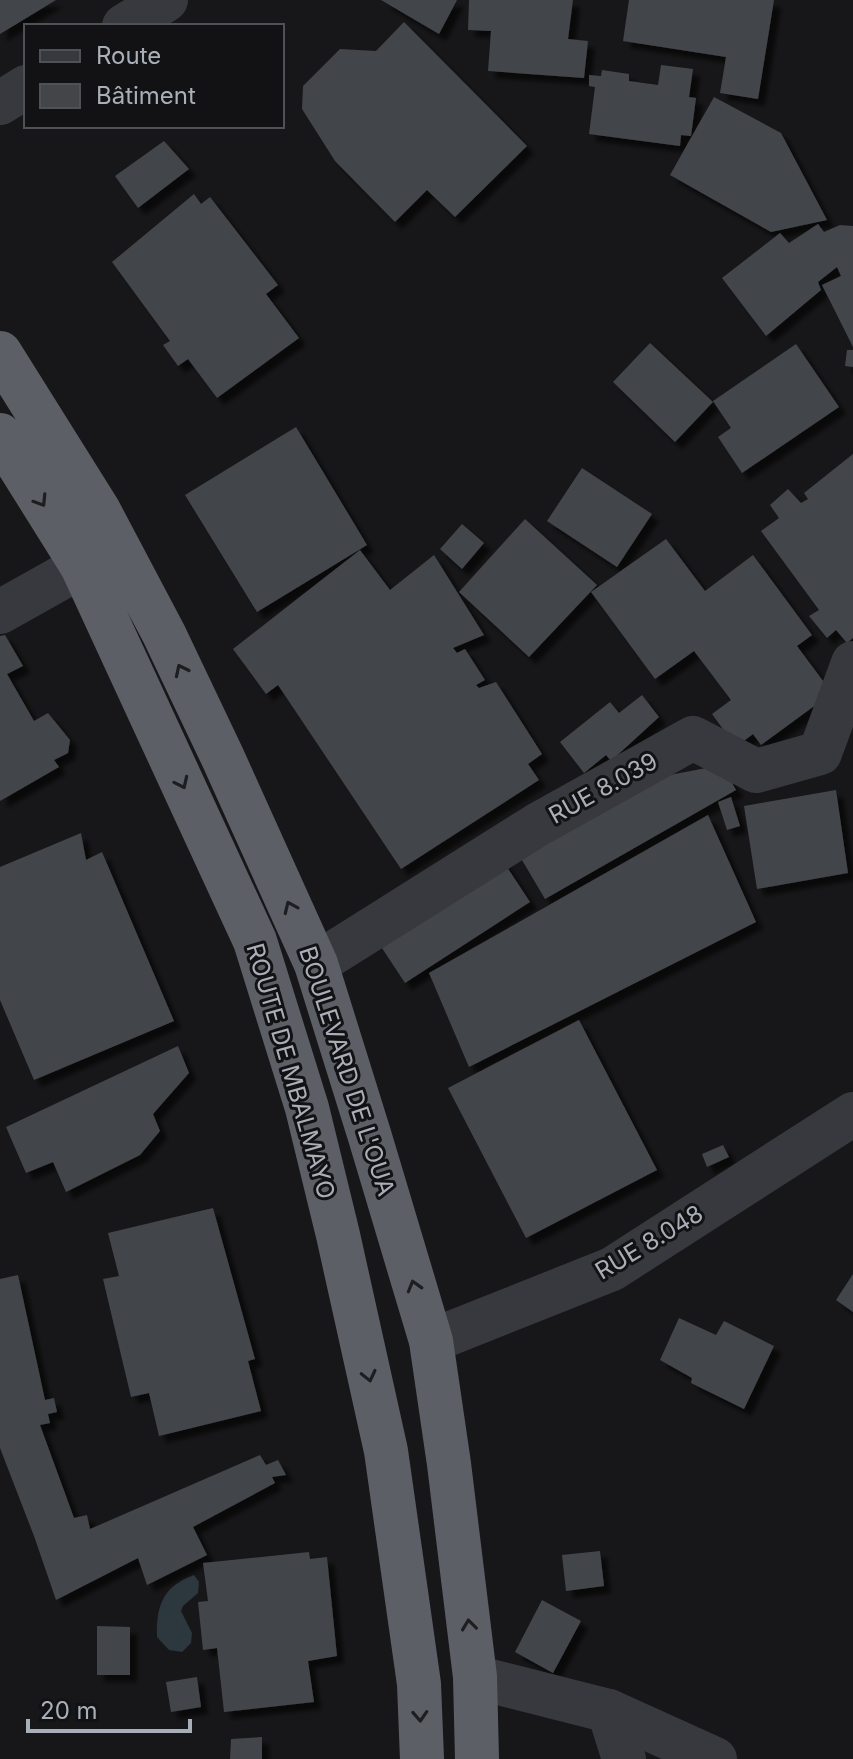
<svg xmlns="http://www.w3.org/2000/svg" width="853" height="1759" viewBox="0 0 853 1759" font-family="Inter,sans-serif">
<defs>
<filter id="shadow"><feDropShadow dx="7" dy="7" stdDeviation="2" flood-color="#0009"/></filter>
</defs>
<rect width="100%" height="100%" fill="#171719"/>
<path fill="#2d373e" d="M194 1575 199 1582 198 1593 183 1606 181 1611 192 1633 191 1643 182 1652 169 1650 157 1637C156 1606 163 1586 194 1575Z"/>
<path fill="#434549" filter="url(#shadow)" d="M0 0H56L0 34Z
M381 0H457L439 34Z
M469 0H573L568 39 588 41 584 78 488 71 491 31 468 30Z
M629 0H774L758 99 720 93 726 57 623 41Z
M404 22 527 146 455 217 427 190 395 222 335 161 302 109 303 86 340 49 376 51Z
M661 65 693 69 689 97 696 98 691 136 681 135 680 146 589 134 595 87 589 86V75L601 76 602 70 629 74V81L658 85Z
M714 97 781 133 827 220 771 232 670 175Z
M164 141 189 169 138 208 115 176Z
M194 194 201 204 210 197 278 285 266 294 299 338 217 398 188 359 178 366 163 345 170 341 112 262Z
M818 224 824 232 840 225 853 226V347L822 285 841 276 837 267 818 282 821 290 766 336 722 278 780 233 789 243Z
M650 343 713 402 675 442 613 382Z
M796 344 839 407 742 473 718 437 731 428 713 401Z
M847 350H853V367L845 366Z
M296 427 367 545 257 612 185 495Z
M853 454V638L847 643 836 630 827 638 809 616 819 610 761 531 779 518 770 505 788 489 801 503 808 499 804 493Z
M582 468 652 514 617 567 547 521Z
M525 519 597 585 529 657 459 592Z
M462 524 484 543 462 569 440 549Z
M666 539 705 591 753 555 812 635 797 646 832 693 761 745 753 734 736 747 712 714 731 700 694 651 655 679 591 592Z
M360 550 390 590 434 555 484 635 453 648 457 653 465 649 485 680 476 685 479 688 496 682 542 754 528 764 539 780 401 869 278 685 266 694 233 649Z
M5 635 23 666 7 674 34 721 48 713 70 740 68 753 54 760 59 767 0 801V636Z
M642 695 659 717 611 761 606 755 584 773 560 742 610 702 619 713Z
M722 765 736 790 545 899 519 855 654 778Z
M836 790 848 873 757 889 744 806Z
M731 797 740 826 727 830 718 802Z
M708 815 756 922 469 1067 429 973Z
M81 833 86 860 102 852 174 1021 34 1080 0 1000V867Z
M501 858 530 902 405 983 376 939Z
M579 1020 657 1170 526 1238 448 1088Z
M178 1046 189 1073 153 1114 160 1131 140 1155 66 1192 53 1162 26 1173 6 1127Z
M723 1145 729 1157 707 1167 702 1154Z
M213 1208 255 1359 248 1361 261 1411 159 1436 149 1393 131 1397 103 1279 119 1276 108 1233Z
M853 1274V1312L836 1300Z
M18 1275 45 1400 54 1398 57 1412 48 1414 50 1423 40 1425 74 1518 87 1515 90 1529 260 1455 266 1465 278 1460 286 1475 272 1477 275 1483 193 1527 207 1555 147 1585 138 1558 56 1600 34 1536 0 1448V1279Z
M679 1318 716 1335 724 1321 774 1346 744 1409 691 1383 692 1378 660 1360Z
M600 1551 604 1586 566 1591 562 1555Z
M309 1552 310 1559 327 1557 337 1656 308 1661 314 1702 224 1712 217 1648 203 1650 198 1602 208 1601 203 1563Z
M542 1600 581 1621 553 1673 515 1652Z
M97 1626 130 1627V1675H97Z
M197 1677 201 1707 171 1712 166 1682Z
M262 1737V1759H230L231 1739Z"/>
<g fill="none" stroke-linecap="round" stroke-linejoin="round">
<path stroke="#38393e" stroke-width="44" d="M124 26 166 0
M0 103 26 87
M0 612 82 566
M316 964 537 825 693 738 756 771 820 753 853 663
M431 1341 612 1269 853 1114
M609 1711 715 1759"/>
<path stroke="#38393e" stroke-width="44" d="M475 1677 609 1711 624 1759"/>
<path stroke="#5c6066" stroke-width="44" d="M0 353 99 511 164 634 223 758 316 964 370 1137 431 1341 449 1464 475 1677 477 1759
M0 435 82 566 255 941 307 1108 338 1235 386 1451 419 1684 422 1759"/>
</g>
<defs><path id="oneway-chevron" d="M-2-3.5L2.5 0L-2 3.5" fill="none" stroke-width="1.6" stroke-linecap="round" stroke-linejoin="round" transform="scale(2)"/></defs>
<g stroke="#1d1e20">
<use href="#oneway-chevron" transform="translate(41 501) rotate(58)"/>
<use href="#oneway-chevron" transform="translate(181 670) rotate(-116)"/>
<use href="#oneway-chevron" transform="translate(182 783) rotate(65)"/>
<use href="#oneway-chevron" transform="translate(290 907) rotate(-114)"/>
<use href="#oneway-chevron" transform="translate(414 1286) rotate(-106)"/>
<use href="#oneway-chevron" transform="translate(369 1376) rotate(77)"/>
<use href="#oneway-chevron" transform="translate(469 1625) rotate(-97)"/>
<use href="#oneway-chevron" transform="translate(420 1716) rotate(87)"/>
</g>
<g text-anchor="middle" dominant-baseline="central" stroke-width="6" stroke-linejoin="round" paint-order="stroke">
<g font-size="24" fill="#a9afb9" stroke="#121214">
<text transform="translate(603 788) rotate(-29)">RUE 8.039</text>
<text transform="translate(291 1071) rotate(74)">ROUTE DE MBALMAYO</text>
<text transform="translate(347 1071) rotate(72)">BOULEVARD DE L'OUA</text>
<text transform="translate(649 1242) rotate(-31)">RUE 8.048</text>
</g>
</g>
<rect x="24" y="24" width="260" height="104" fill="#121214" stroke="#4e5156" stroke-width="2"/>
<rect x="40" y="50" width="40" height="12" fill="#38393e" stroke="#4e5156" stroke-width="2"/>
<text x="96" y="64" font-size="24" fill="#a9afb9">Route</text>
<rect x="40" y="84" width="40" height="24" fill="#434549" stroke="#4e5156" stroke-width="2"/>
<text x="96" y="104" font-size="24" fill="#a9afb9">Bâtiment</text>
<path d="M28 1719v12h162v-12" fill="none" stroke="#a9afb9" stroke-width="4"/>
<text x="40" y="1719" font-size="24" fill="#a9afb9" stroke="#121214" stroke-width="6" paint-order="stroke">20 m</text>
</svg>
